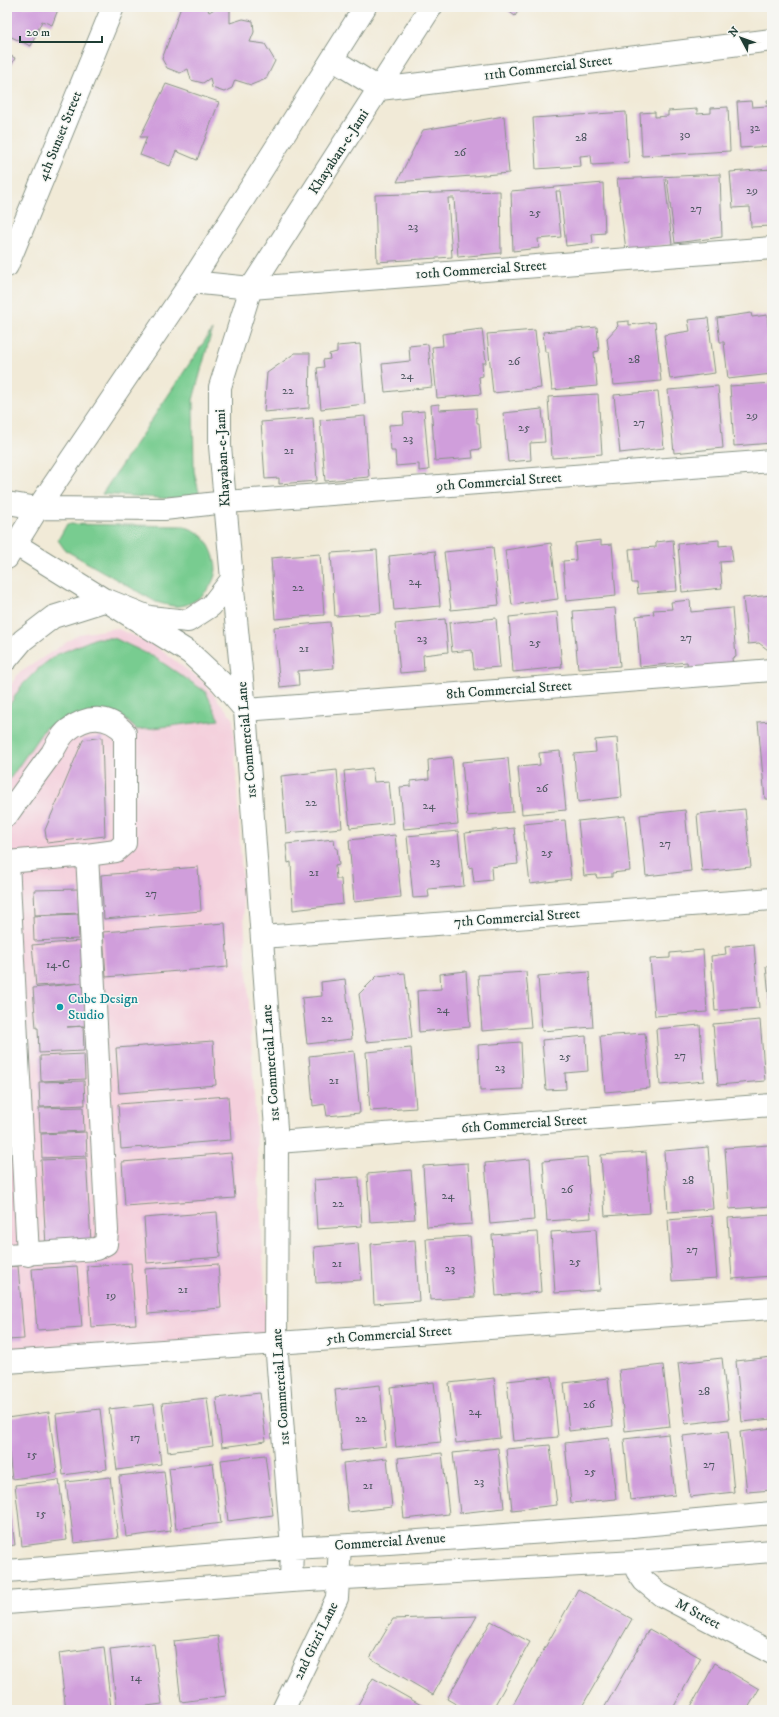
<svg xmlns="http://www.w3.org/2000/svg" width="779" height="1717" viewBox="0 0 779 1717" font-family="'IM FELL DW Pica',serif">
<rect width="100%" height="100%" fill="#f6f6f2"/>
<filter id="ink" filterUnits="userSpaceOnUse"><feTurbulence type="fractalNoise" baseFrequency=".025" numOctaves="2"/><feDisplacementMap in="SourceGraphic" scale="8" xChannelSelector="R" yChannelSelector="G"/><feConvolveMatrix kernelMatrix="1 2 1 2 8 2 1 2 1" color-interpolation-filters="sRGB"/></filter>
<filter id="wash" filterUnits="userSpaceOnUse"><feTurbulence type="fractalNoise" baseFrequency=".012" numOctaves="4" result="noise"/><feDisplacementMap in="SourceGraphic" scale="16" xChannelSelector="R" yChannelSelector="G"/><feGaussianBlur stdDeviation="0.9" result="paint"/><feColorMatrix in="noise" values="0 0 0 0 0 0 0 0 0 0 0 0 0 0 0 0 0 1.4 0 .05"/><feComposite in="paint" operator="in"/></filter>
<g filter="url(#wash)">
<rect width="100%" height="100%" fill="#f1ead7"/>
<path fill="#f4cfdc" d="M116 628 154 645 202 681 233 718 268 1342 7 1354V691L18 674 79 634Z"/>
<path fill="#78cc90" stroke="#4c8462" d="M212 330 193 400 194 471 201 501 102 494Z
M67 524 183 526C188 528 195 530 200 534 209 541 219 563 215 575 211 590 196 604 180 606 172 607 164 604 156 602L65 550 58 540Z
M96 638H114L154 657 206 692 219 720 137 730 124 718 75 717 45 728 7 783V709L22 685 39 668 56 655Z"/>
<g id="blocks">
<path fill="#d09edb" d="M7 7H59L52 25 42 21 31 46 7 35Z
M181 7H207L209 12 218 7 230 10V23L243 19 253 21 254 32 250 42 265 44 275 61 266 79 251 85 235 80 232 88 224 92 212 88 210 78 203 83 191 80 188 69 180 73 167 68 162 59Z
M503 7H521L515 16Z
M7 54 15 58 7 74Z
M166 84 219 102 197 160 176 151 170 166 140 155 147 137H140Z
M767 100H772V146L740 148 737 102 751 101 752 107 768 106Z
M728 107 730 151 642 156 640 113 655 112V117L668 116V111L697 109V114L711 113V108Z
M626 112 629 163 592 165 591 155 580 156 581 166 536 169 533 118Z
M504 116 509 173 397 182 423 130Z
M772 169V226L751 227 750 207 733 208 730 172Z
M720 174 722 237 675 243 667 179H665L672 244 626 250 617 179Z
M603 183 605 233 592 234 593 243 566 246 560 191H556L561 237 538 239 539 248 513 251 511 191Z
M500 191 501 253 458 257 454 198H448L452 257 377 262 375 195Z
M751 313 752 317 767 315 772 356V374L728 379 724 342H720L717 318Z
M708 318 715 373 670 379 664 335 690 331 688 320Z
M629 321V325L655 322 661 381 613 385 607 338 618 326 617 322Z
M597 327 599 351 594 352 597 386 552 390 548 352H545L543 332Z
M482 329 486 363H482L483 376 479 377 481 394 437 398 432 347 443 346 442 334Z
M535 330 541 388 493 393 487 334Z
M360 344 365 404 321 409 317 368 324 367 323 360 330 359 329 354 337 352V346Z
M428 344 432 387 385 392 382 364 410 361 409 346Z
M295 353H310L309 408 264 412 267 373Z
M772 383V443L734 446 730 386Z
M718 386 723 448 674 453 668 390Z
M658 391 664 448 620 453 614 395Z
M598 394 602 454 552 458 548 397Z
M439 404V410L476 408 477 423H479L481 449 472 450 473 458 435 461 431 405Z
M542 409 545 442 530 443 531 460 508 462 503 413Z
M424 411 429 470 419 471V464L396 466 395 451H391L389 425 404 424 403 413Z
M365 416 369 477 325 481 320 420Z
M313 418 317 481 279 484V478L265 479 261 422Z
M601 540V545L612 544 616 596 566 601 563 561 576 560 575 543Z
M673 540 677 591 638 594 637 583H632L629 549 656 547V542Z
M719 540V546L731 545 733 561 720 562 722 588 682 592 678 544Z
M551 543 558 599 512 605 505 550Z
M493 547 499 605 451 610 444 552Z
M377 550 381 613 335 616 331 553Z
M435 551 440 606 394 610 389 556Z
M320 554 324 615 275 619 271 558Z
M772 595V653L759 643 748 644 743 598Z
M690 600 691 612 732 608 736 657 732 658 733 666 688 670 687 662 640 667 636 616 654 614 653 610 672 609 671 602Z
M615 608 620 666 578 669 573 611Z
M557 612 562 667 513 672 509 617Z
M496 618 500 667 474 669 472 650 452 652 449 623Z
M445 619 448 652 423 655 424 671 400 673 395 624Z
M330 622 334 668 298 671 299 685 280 687 274 627Z
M772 721V799H765L758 722Z
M102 737 105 836 47 843 45 830 83 740Z
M617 738 622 797 578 802 574 754 596 752 595 740Z
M560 751 566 810 522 814 518 767 540 765 539 753Z
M452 757 458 824 404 829 400 787 411 786V781L429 779 428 760Z
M508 758 513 812 467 816 462 762Z
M372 768 374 782 389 781 393 823 350 828 344 771Z
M337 770 342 828 286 833 281 776Z
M745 809 751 867 702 872 697 814Z
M685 810 691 871 646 876 640 815Z
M625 816 630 871 612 873V877L597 878 596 875 584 876 578 821Z
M565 820 571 879 530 884 523 824Z
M514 828 518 864 491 867 492 880 474 882 472 867 469 868 465 833Z
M458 831 464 886 428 889 429 897 413 898 407 836Z
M395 835 401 897 354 902 349 840Z
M334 839 335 848H337L339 865 335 866 336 879H341L343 904 293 910 291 862 288 863 286 844Z
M198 867 201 911 104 919 101 875Z
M79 889 80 913 35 915 34 890Z
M78 914 79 939 34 941 33 916Z
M225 923 228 967 106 977 103 932Z
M81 941 86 1026 67 1027 83 1026 84 1051 39 1053 38 1028H36L33 988 81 983 36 986 32 945Z
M754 944 759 1008 715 1011 711 956 726 954 725 947Z
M703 950 707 1012 655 1016 650 959 670 958V953Z
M772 965V1006H770L766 966Z
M466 971 470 1027 419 1032 417 991 441 989 440 974Z
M526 972 531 1027 482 1031 478 975Z
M589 972 593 1027 542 1031 538 976Z
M405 973 412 1038 366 1042 359 994 377 976Z
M345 979 352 1039 307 1044 302 998 322 996 321 982Z
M760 1020 765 1081 718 1085 713 1024Z
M700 1025 704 1081 660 1085 656 1029Z
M645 1033 650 1088 605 1092 600 1036Z
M586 1036 588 1071 565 1073 566 1089 546 1090 542 1040Z
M213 1041 216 1085 119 1093 116 1048Z
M521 1042 523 1089 480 1091 478 1045Z
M411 1048 416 1108 370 1111 366 1052Z
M354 1051 360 1113 327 1116 325 1104 313 1106 309 1056Z
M84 1054 85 1079 41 1081 40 1056Z
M84 1081 85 1105 40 1107 39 1082Z
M228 1096 231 1140 121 1149 118 1104Z
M83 1107 84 1131 40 1133 39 1108Z
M86 1132 87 1156 42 1158 41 1134Z
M769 1145 772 1206 729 1209 725 1148Z
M708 1147 713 1209 668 1212 664 1151Z
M646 1152 650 1213 605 1216 601 1155Z
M231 1153 235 1198 125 1206 122 1162Z
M587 1157 591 1218 547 1221 543 1161Z
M86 1158 91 1242 46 1246 41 1160Z
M530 1159 534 1220 490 1224 485 1163Z
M468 1163 472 1224 427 1227 423 1166Z
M411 1170 415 1219 370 1222 367 1174Z
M359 1177 362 1226 317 1229 314 1180Z
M217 1212 220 1257 147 1263 144 1218Z
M772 1215V1276L732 1279 728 1218Z
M712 1216 717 1278 672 1281 668 1220Z
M596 1229 600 1290 555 1293 551 1232Z
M537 1232 541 1292 496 1296 492 1235Z
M470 1236 475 1297 430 1300 426 1239Z
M415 1240 419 1301 374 1304 371 1244Z
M358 1243 361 1280 316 1283 314 1247Z
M131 1263 136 1324 91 1327 87 1266Z
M218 1264 221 1308 148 1314 145 1269Z
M18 1266 24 1339 7 1340V1267Z
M77 1266 82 1327 37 1330 32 1269Z
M772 1357V1419L742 1422 736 1361Z
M722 1358 729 1419 685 1424 678 1363Z
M663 1365 670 1426 625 1431 619 1370Z
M552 1376 558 1437 513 1441 507 1381Z
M494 1378 500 1438 456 1443 449 1383Z
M608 1378 613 1426 569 1431 564 1383Z
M434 1382 441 1442 396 1447 390 1387Z
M380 1385 386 1446 342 1451 335 1390Z
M260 1393 266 1441 222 1447 216 1398Z
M207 1398 213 1446 168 1452 162 1403Z
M154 1404 161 1464 117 1470 109 1409Z
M100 1409 107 1469 63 1475 56 1414Z
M49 1412 57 1473 12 1479 7 1436V1418Z
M772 1428V1490L747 1492 740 1432Z
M728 1431 734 1492 690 1497 683 1436Z
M668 1434 675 1495 630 1500 624 1439Z
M609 1438 616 1499 571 1503 565 1443Z
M550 1445 557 1505 512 1510 506 1449Z
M498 1448 504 1508 460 1513 453 1453Z
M442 1453 449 1514 404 1519 398 1458Z
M265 1455 273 1515 228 1521 221 1460Z
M387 1458 392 1507 348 1512 343 1463Z
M213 1463 221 1523 176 1529 169 1468Z
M164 1471 171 1531 126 1537 119 1476Z
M110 1477 118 1538 74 1543 66 1482Z
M59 1480 67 1540 22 1546 15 1485Z
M7 1485 15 1545 7 1546Z
M578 1589 632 1619 580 1710H510Z
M477 1616 433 1695 370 1658 393 1619Z
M491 1621 530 1642 492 1710H466L447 1699Z
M649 1629 701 1658 672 1710H603Z
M218 1636 226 1696 181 1702 174 1641Z
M154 1644 162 1704 117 1710 110 1649Z
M104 1647 111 1708 66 1710 59 1653Z
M715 1663 759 1689 747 1710H689Z
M373 1678 430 1710H355Z"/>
</g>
</g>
<g filter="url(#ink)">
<use href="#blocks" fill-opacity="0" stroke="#889486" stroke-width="1"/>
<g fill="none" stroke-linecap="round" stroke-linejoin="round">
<defs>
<path id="street" d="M191 282 251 288 772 248
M226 502 772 461
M245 710 772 670
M7 815C22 794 37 773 52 753 56 746 61 735 68 730 87 715 108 714 125 733V843L116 851 87 855 7 862
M8 862 28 1255
M262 937 772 899
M277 1142 772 1105
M7 1255 96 1249 106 1244 107 1231 87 855
M7 1362 772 1308
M636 1562 637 1571 644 1581 661 1595 772 1653
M283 1710 337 1598 340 1546"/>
<path id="secondary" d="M332 59 380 89 772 40
M7 266 113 7
M7 503 38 508 164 509 226 502
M7 539 190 653 221 682 245 710
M7 558 38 508 191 282 365 7
M232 579 245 710 277 1142 276 1342 292 1548 291 1581
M7 659 23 640 53 617 107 600 149 617 188 621 211 606 232 579 220 446V387L251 288 431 7
M7 1571 292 1548 389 1543 632 1526 772 1513
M7 1603 291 1581 636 1562 772 1551"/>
</defs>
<use href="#street" stroke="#889486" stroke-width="24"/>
<use href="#secondary" stroke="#889486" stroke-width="24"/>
<use href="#street" stroke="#fff" stroke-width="22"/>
<use href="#secondary" stroke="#fff" stroke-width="22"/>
</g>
</g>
<circle fill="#0f9aa8" stroke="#f6f6f2" stroke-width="1.5" cx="60" cy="1007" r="4"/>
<g text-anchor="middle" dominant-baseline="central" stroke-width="3" stroke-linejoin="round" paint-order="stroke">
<g font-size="12" fill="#4b555e">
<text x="755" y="127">32</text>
<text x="685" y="134">30</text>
<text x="581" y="137">28</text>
<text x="460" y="152">26</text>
<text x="752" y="190">29</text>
<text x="696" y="208">27</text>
<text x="535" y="212">25</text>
<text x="413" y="226">23</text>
<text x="634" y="359">28</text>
<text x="514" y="361">26</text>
<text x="407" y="375">24</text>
<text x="288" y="390">22</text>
<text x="752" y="415">29</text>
<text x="639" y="422">27</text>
<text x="524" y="427">25</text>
<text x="408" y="438">23</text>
<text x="289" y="450">21</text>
<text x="415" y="581">24</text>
<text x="298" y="587">22</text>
<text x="686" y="637">27</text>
<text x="422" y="638">23</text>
<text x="535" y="642">25</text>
<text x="304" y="648">21</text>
<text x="542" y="788">26</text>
<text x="311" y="802">22</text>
<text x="429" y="805">24</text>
<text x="665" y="843">27</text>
<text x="547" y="852">25</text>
<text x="435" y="861">23</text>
<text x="314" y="872">21</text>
<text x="151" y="893">27</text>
<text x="58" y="964">14-C</text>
<text x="443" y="1009">24</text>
<text x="327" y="1018">22</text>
<text x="680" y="1055">27</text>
<text x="565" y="1056">25</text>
<text x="500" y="1067">23</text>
<text x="334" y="1080">21</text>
<text x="688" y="1180">28</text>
<text x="567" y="1189">26</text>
<text x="448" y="1195">24</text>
<text x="338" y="1203">22</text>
<text x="692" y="1249">27</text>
<text x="575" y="1261">25</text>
<text x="337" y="1263">21</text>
<text x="450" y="1268">23</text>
<text x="183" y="1289">21</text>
<text x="111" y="1295">19</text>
<text x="704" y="1391">28</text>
<text x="589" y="1404">26</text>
<text x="475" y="1411">24</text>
<text x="361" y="1418">22</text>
<text x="135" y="1437">17</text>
<text x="32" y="1454">15</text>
<text x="709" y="1464">27</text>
<text x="590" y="1471">25</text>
<text x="479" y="1481">23</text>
<text x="368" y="1485">21</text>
<text x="41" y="1513">15</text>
<text x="136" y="1677">14</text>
</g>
<g font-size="14" fill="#1f3d34" stroke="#f6f6f2">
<text transform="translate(548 68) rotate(-7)">11th Commercial Street</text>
<text transform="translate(60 136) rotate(-68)">4th Sunset Street</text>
<text transform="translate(339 152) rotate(-57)">Khayaban-e-Jami</text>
<text transform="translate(481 270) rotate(-4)">10th Commercial Street</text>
<text transform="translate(223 458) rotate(-93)">Khayaban-e-Jami</text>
<text transform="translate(499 482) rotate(-4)">9th Commercial Street</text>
<text transform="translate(509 690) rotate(-4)">8th Commercial Street</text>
<text transform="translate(247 740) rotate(-95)">1st Commercial Lane</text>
<text transform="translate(517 918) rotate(-4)">7th Commercial Street</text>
<text transform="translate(271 1063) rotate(-94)">1st Commercial Lane</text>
<text transform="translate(524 1124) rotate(-4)">6th Commercial Street</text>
<text transform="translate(389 1335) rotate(-4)">5th Commercial Street</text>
<text transform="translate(281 1387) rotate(-94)">1st Commercial Lane</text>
<text transform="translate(390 1542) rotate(-4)">Commercial Avenue</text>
<text transform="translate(698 1614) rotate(28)">M Street</text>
<text transform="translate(316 1641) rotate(-64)">2nd Gizri Lane</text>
</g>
<g font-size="14" fill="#0d838f" stroke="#f6f6f2" text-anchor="start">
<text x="68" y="999">Cube Design<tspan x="68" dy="16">Studio</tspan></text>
</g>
</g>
<rect width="779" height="1717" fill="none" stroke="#f6f6f2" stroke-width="24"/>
<g transform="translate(741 38) rotate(311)" stroke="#f6f6f2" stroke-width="3" paint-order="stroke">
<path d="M0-3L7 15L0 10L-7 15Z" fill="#1f3d34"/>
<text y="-6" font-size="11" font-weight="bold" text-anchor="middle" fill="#1f3d34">N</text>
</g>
<path d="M20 36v6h82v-6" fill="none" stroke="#1f3d34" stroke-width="2"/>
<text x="26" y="36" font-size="12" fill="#1f3d34" stroke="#f6f6f2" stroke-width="3" paint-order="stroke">20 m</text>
</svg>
